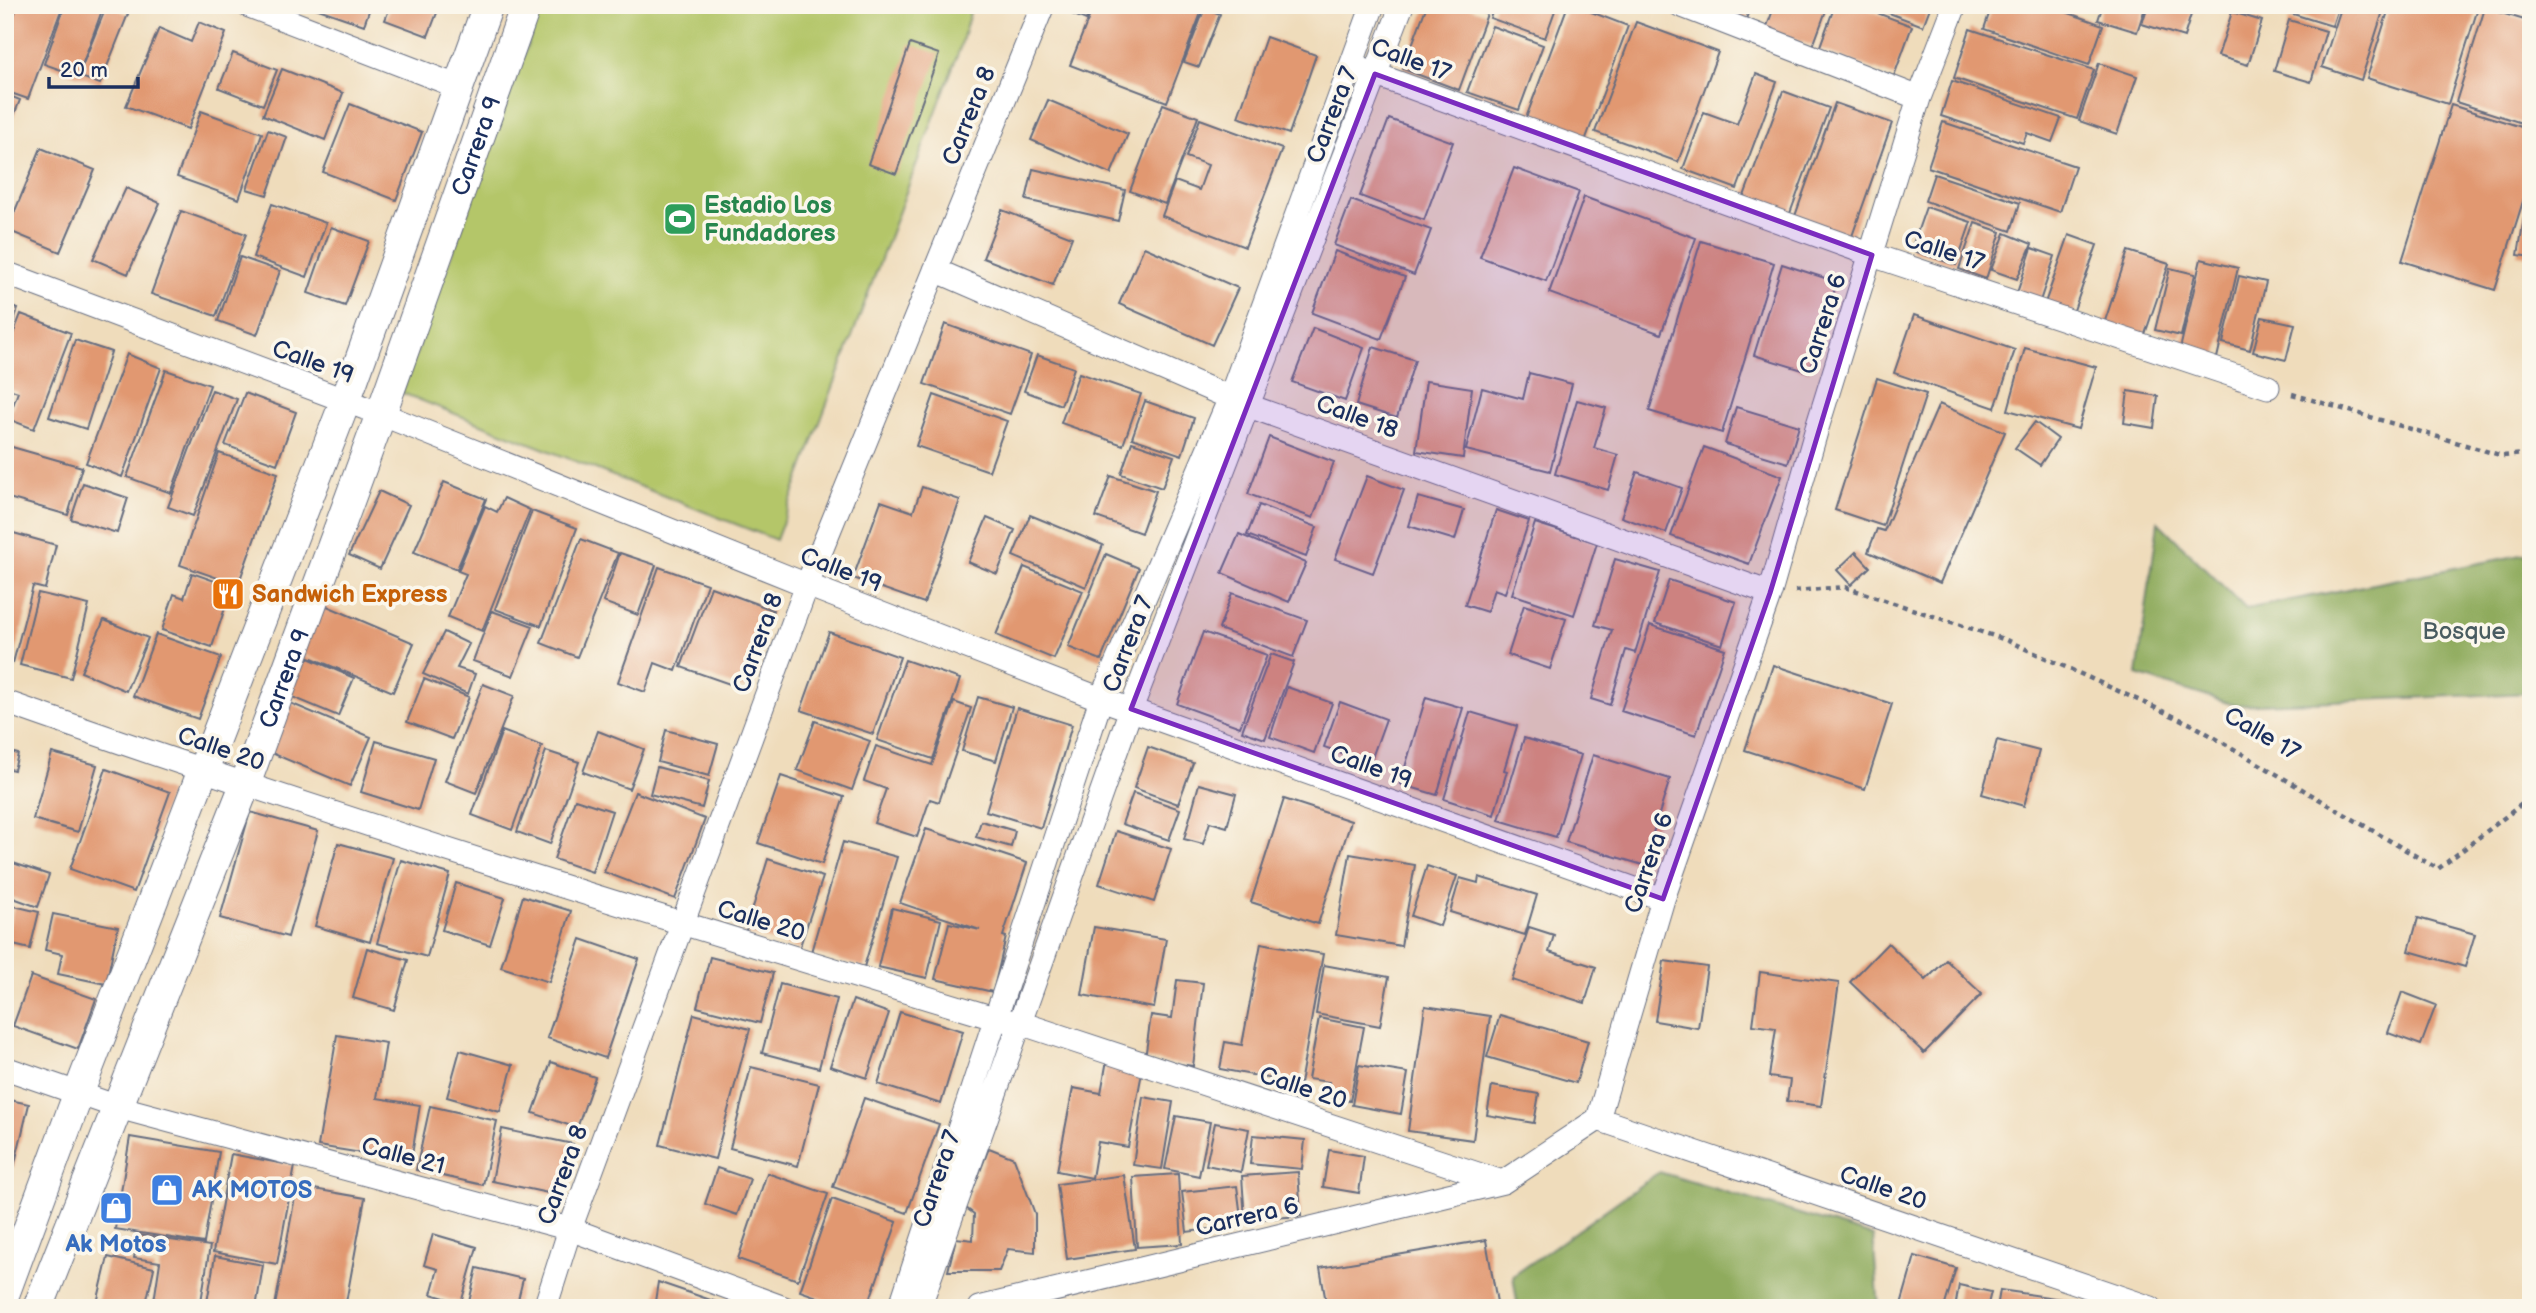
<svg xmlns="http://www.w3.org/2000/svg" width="2536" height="1313" viewBox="0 0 2536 1313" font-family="'Balsamiq Sans',sans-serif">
<rect width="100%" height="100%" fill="#fbf7ec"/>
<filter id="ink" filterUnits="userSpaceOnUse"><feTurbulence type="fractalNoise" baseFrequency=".0143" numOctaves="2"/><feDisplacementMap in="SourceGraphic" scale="14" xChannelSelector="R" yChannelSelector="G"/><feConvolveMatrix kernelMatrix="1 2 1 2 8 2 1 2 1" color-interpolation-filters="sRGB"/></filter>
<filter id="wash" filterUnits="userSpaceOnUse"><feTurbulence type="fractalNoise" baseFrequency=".00686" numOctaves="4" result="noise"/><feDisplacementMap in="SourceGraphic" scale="28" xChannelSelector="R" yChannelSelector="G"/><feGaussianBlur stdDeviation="1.57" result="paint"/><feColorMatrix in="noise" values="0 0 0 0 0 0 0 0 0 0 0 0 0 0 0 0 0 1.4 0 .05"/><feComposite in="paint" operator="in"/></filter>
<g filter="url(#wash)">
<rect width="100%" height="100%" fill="#efdcbb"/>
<path fill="#b4c669" stroke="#687a64" stroke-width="2" d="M542 5H972L961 45 776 540 402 393Z"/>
<path fill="#8fab5d" stroke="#556d5e" stroke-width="2" d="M2158 522 2246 609 2531 553V693L2234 705 2137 675Z
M1659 1172 1873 1236 1879 1308H1518L1513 1276Z"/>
<g id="blocks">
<path fill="#e19871" d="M5 5H16L5 33Z
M18 5H63L28 99 5 91V39Z
M65 5H104L78 76 44 64Z
M107 5 128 14 100 84 78 76Z
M307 5H371L364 25Z
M391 5H440L428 36 385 20Z
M1072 5H1092L1086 20 1069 13Z
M1094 5H1204L1167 102 1070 65Z
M1427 5H1462L1487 14 1459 90 1403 69Z
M1495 5H1557L1545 38 1490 18Z
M1568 5H1573L1628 26 1585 141 1526 118Z
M1699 5H1751L1745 22Z
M1775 5H1828L1813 46 1766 29Z
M1835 5H1856L1912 26 1894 76 1819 49Z
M1868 5H1931L1923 26Z
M1992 5H2046L2103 25 2089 65 1984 29Z
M2103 5H2146L2137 32 2098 20Z
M2148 5H2194L2184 37 2142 24Z
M2293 5H2339L2332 26 2290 13Z
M2342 5H2385L2361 80 2322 67Z
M2390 5H2479L2448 104 2367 78Z
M1205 8 1220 14 1199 67 1184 62Z
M2485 8 2531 22V126L2456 102Z
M2232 12 2262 21 2248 65 2218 56Z
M2289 20 2326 31 2311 82 2274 71Z
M199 22 226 33 188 129 126 106 159 28 191 42Z
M1636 22 1718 52 1678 162 1595 132Z
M1492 26 1543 45 1519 110 1467 92Z
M1970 29 2094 70 2077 119 1954 78Z
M1266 37 1316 55 1289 134 1238 117Z
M910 44 939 54 896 174 868 164Z
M233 53 277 70 263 105 219 88Z
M2099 63 2137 76 2117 134 2079 121Z
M282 69 343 93 325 140 263 115Z
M1756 74 1777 82 1737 189 1683 169 1704 112 1737 124Z
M1952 81 2061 118 2052 142 2027 133 2023 143 1941 116Z
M1783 91 1829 108 1789 216 1743 199Z
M5 94 20 100 5 138Z
M1048 100 1128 134 1111 174 1031 140Z
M1835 103 1892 123 1851 239 1794 219Z
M350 104 422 132 396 200 323 172Z
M1163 104 1198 117 1165 204 1130 191Z
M2451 105 2531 130V176L2495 290 2402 261Z
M201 111 262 133 239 199 177 177Z
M1200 119 1282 149 1245 247 1162 216 1175 181 1199 190 1208 165 1186 157Z
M1389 119 1453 142 1424 220 1360 196Z
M1943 122 2075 166 2060 212 1928 167Z
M268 130 287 137 267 195 247 189Z
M41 148 95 170 60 252 7 230Z
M1514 168 1579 192 1546 281 1480 257Z
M1033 169 1125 190 1118 221 1026 200Z
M1934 174 2020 203 2011 231 1925 201Z
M126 188 160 203 128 274 93 259Z
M2528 193H2531V257L2518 255Z
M1584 197 1696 238 1661 334 1549 293Z
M1351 200 1431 230 1414 275 1334 245Z
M272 204 326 223 307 277 253 257Z
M1926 207 1971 222 1956 265 1911 250Z
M1002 210 1072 237 1053 285 983 258Z
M181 211 246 234 216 316 151 294Z
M1975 223 2001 232 1986 279 1959 269Z
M331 227 369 241 345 306 308 293Z
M2005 233 2032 244 2017 279 1991 270Z
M2069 235 2097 245 2073 313 2045 303Z
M1701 241 1774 263 1722 433 1649 411Z
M1144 247 1238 288 1212 345 1119 304Z
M2032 248 2055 256 2039 304 2016 296Z
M1335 251 1405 277 1381 339 1312 313Z
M2128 251 2169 264 2144 337 2104 324Z
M240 257 280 271 257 335 218 321Z
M2201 259 2238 268 2217 358 2180 349Z
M1782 264 1837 282 1809 372 1754 355Z
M2170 268 2195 274 2181 336 2155 330Z
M2239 276 2266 282 2250 350 2223 343Z
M5 305 18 309 6 343H5Z
M21 314 71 333 34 429 8 419 18 392 5 388V355Z
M1914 315 2015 350 1995 408 1894 373Z
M2262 317 2295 324 2286 360 2253 352Z
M945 324 1031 355 1010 414 924 384Z
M1313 328 1364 348 1345 401 1292 382Z
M75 340 111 352 86 429 49 417Z
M1373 347 1415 360 1397 418 1356 405Z
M2025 348 2096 367 2078 429 2008 410Z
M127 354 161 368 122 477 86 463Z
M1037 355 1074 368 1061 405 1024 391Z
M166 370 210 385 171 493 127 477Z
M1079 373 1141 394 1123 445 1061 423Z
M1529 373 1572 384 1550 471 1466 450 1482 388 1523 399Z
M1877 378 1926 394 1883 526 1835 510Z
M1426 381 1472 388 1463 458 1416 451Z
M212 390 237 399 193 516 168 507Z
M2128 391 2158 396 2154 428 2124 423Z
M245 393 296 412 277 464 225 445Z
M934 395 1007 421 989 471 916 446Z
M1577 400 1606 408 1594 448 1618 455 1608 490 1555 474Z
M1145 401 1194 418 1182 455 1132 438Z
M1939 404 2005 432 1940 583 1868 552 1877 529 1884 531Z
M1736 407 1799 426 1788 463 1725 444Z
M2035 422 2058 439 2040 465 2015 448Z
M1269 437 1334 462 1313 518 1248 494Z
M1132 442 1174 456 1162 488 1121 474Z
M5 445 82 467 68 515 5 497Z
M1704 447 1782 476 1749 564 1671 536Z
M219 453 278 473 238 585 180 565Z
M1637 472 1682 488 1666 533 1621 517Z
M1111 476 1156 491 1141 533 1096 517Z
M1367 476 1404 490 1373 573 1335 559Z
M444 482 486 499 457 569 414 552Z
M83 483 128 498 117 533 71 519Z
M922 487 960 500 924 603 853 578 881 501 913 512Z
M379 491 409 505 380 569 349 555Z
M1418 497 1464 510 1455 540 1409 526Z
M504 498 530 510 482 631 448 617 466 574 458 571 485 506 497 512Z
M1259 505 1317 527 1306 557 1247 535Z
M1496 510 1529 521 1505 593 1494 589 1487 612 1465 605Z
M532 511 577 528 541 626 495 609Z
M1030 515 1103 545 1086 587 1013 556Z
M987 518 1015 530 997 574 968 562Z
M1535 523 1597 543 1574 615 1512 594Z
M10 532 56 545 45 589 33 586 13 663 5 661V549Z
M1239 534 1306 563 1289 602 1222 573Z
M581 539 618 553 577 657 541 643Z
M1856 552 1870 567 1851 585 1837 570Z
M620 553 656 565 638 615 603 602Z
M1106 554 1139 568 1101 660 1068 647Z
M1615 559 1660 572 1635 653 1626 650 1610 705 1591 699 1612 630 1595 625Z
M659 567 707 584 676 671 655 663 645 692 618 682Z
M1024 567 1083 591 1054 659 996 635Z
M192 573 232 587 212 647 162 630 174 594 184 598Z
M1669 580 1736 602 1722 645 1655 623Z
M711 587 773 610 744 689 681 667Z
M38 593 89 605 71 678 20 665Z
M1232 593 1307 620 1293 657 1219 629Z
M320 603 414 643 393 692 300 653Z
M1524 605 1566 619 1550 669 1508 655Z
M492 611 533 626 513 676 473 661Z
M104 620 148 638 126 691 81 672Z
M1650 625 1725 649 1696 735 1621 711Z
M444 632 469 644 457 668 475 674 468 694 423 674Z
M829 632 900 657 873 734 801 710Z
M1203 632 1267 655 1240 727 1177 704Z
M156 634 221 657 198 719 133 696Z
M299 654 354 678 338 716 283 693Z
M1271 654 1294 662 1265 739 1242 731Z
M905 660 960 679 933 759 877 740Z
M1773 665 1892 704 1865 789 1745 750Z
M424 679 469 697 452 739 407 722Z
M483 684 514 696 476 793 445 781Z
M1287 687 1332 703 1314 753 1270 737Z
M978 697 1012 707 996 761 962 751Z
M1426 697 1463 708 1437 795 1400 784Z
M283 700 371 737 350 786 262 749Z
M954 702 971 708 939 802 930 799 917 837 874 823 886 789 864 781 876 746 932 765Z
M1340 702 1386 719 1370 763 1324 747Z
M1017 708 1072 725 1041 828 986 811Z
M1470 712 1517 726 1504 770 1507 771 1494 815 1444 799Z
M815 721 870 741 852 790 797 770Z
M666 730 718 744 709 776 658 762Z
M502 731 542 746 512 830 472 815Z
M598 731 644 749 629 789 583 772Z
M1524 738 1581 755 1556 837 1499 820Z
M1997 740 2039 751 2024 806 1982 794Z
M376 741 434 758 418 810 361 792Z
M1148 747 1193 763 1178 804 1134 788Z
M7 751 18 754 14 770 5 768Z
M546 751 579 762 550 844 517 832Z
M52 753 97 765 78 832 33 819Z
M1593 755 1670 779 1643 865 1566 842Z
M657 767 709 781 702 808 650 794Z
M106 769 170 792 134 892 70 869Z
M781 776 844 797 822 864 758 843Z
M1199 784 1236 794 1227 827 1210 822 1203 844 1184 839Z
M635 792 705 819 675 899 604 872Z
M1133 793 1180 809 1169 840 1122 824Z
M575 799 612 811 592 872 554 859Z
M1284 799 1351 821 1318 924 1251 902Z
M250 812 318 831 288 937 220 918Z
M981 821 1015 831 1011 847 976 837Z
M926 829 1027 863 1003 936 1006 937 993 992 935 979 949 923 980 930 900 903Z
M1116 831 1171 849 1154 902 1099 884Z
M843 842 897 857 864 967 811 952Z
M338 843 393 858 370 942 315 926Z
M1350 854 1415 865 1401 946 1336 935Z
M768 859 823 877 799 949 745 933Z
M401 860 450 874 427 957 377 943Z
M10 862 49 875 38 907 5 895V875Z
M1427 866 1457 876 1440 926 1411 916Z
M1479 877 1537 895 1525 935 1450 912 1460 878 1478 883Z
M456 883 505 898 490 945 442 930Z
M523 896 571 911 549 982 501 967Z
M14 906 39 912 30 949 5 943Z
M892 908 941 920 927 978 878 967Z
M53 914 118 927 106 984 58 974 62 954 45 950Z
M2418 918 2475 934 2465 967 2409 951Z
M1094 927 1166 939 1154 1008 1082 995Z
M1529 927 1554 935 1549 952 1596 967 1585 1003 1512 980Z
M581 939 639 959 605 1058 547 1038Z
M1261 943 1323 954 1300 1084 1220 1069 1225 1042 1242 1045Z
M1888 943 1926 980 1946 960 1982 994 1924 1053 1850 982Z
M367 948 408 960 394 1010 353 998Z
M710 957 773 973 760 1023 697 1007Z
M1664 961 1707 967 1698 1028 1655 1021Z
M1324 965 1389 977 1380 1026 1316 1014Z
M1760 972 1839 983 1821 1106 1787 1101 1790 1080 1769 1077 1776 1028 1753 1025Z
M31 976 96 999 78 1049 13 1026Z
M1177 980 1203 983 1193 1066 1145 1059 1151 1015 1172 1018Z
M780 984 837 999 819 1068 762 1053Z
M2402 992 2436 1005 2421 1045 2388 1033Z
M853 1000 889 1013 867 1078 830 1066Z
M1425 1006 1490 1016 1473 1140 1408 1131Z
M900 1012 963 1031 941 1104 878 1084Z
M694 1014 750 1029 715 1159 660 1145Z
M1500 1015 1588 1041 1576 1083 1487 1057Z
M1319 1018 1364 1027 1350 1101 1327 1097 1329 1082 1308 1079Z
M337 1035 386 1043 377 1098 420 1105 411 1161 318 1146Z
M460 1050 513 1065 500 1112 447 1097Z
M1107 1060 1143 1067 1128 1147 1098 1142 1092 1178 1057 1171 1073 1088 1101 1093Z
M551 1062 595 1077 577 1128 533 1113Z
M1359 1065 1408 1073 1401 1114 1352 1105Z
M751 1067 819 1084 798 1166 730 1148Z
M1492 1086 1539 1094 1534 1123 1487 1115Z
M1143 1097 1173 1102 1162 1169 1133 1165Z
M864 1098 939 1124 907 1213 833 1187Z
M5 1099 29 1104 14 1167 5 1165Z
M430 1106 497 1121 483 1185 416 1170Z
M1176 1116 1210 1122 1199 1176 1165 1169Z
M1215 1123 1249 1129 1241 1172 1206 1165Z
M502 1129 573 1144 562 1196 492 1181Z
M1253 1135 1305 1140 1302 1169 1250 1164Z
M130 1137 219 1152 204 1243 115 1229Z
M989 1148 1014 1158 1035 1214V1252L1008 1249 999 1271H948L956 1238 973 1240 974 1214 966 1208Z
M1329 1150 1364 1156 1359 1193 1323 1187Z
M231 1154 295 1166 277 1264 213 1252Z
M717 1168 750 1179 737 1215 705 1204Z
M1298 1172 1301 1216 1245 1220 1242 1176Z
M767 1173 828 1194 798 1280 738 1259Z
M1178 1174 1182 1244 1137 1247 1133 1177Z
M1124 1175 1135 1249 1067 1259 1057 1184Z
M297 1186 365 1198 345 1308 275 1306Z
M1237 1186 1242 1225 1187 1232 1182 1192Z
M832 1199 897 1222 867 1308H848L800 1291Z
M433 1234 477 1247 461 1303 431 1294 438 1269 424 1265Z
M138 1235 210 1246 200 1308H153L160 1262 134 1258Z
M1486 1240 1498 1308H1327L1320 1268Z
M215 1256 263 1265 256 1308H206Z
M1915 1256 1956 1268 1944 1308H1900Z
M108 1257 154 1268 145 1308H116L97 1303Z
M477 1268 523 1279 516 1308H494L469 1302Z
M658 1282 731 1307V1308H654Z
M1959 1285 1991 1292 1987 1308H1955Z
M2000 1290 2069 1300 2068 1308H1997Z"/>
</g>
</g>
<g filter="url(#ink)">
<use href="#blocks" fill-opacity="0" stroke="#656c7f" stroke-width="2"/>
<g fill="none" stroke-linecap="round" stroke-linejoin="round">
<defs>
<path id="minor" d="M247 5 459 87
M1680 5 1919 98
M1363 70 1872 255 2268 387
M935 270 1249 406 1770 593
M5 273 381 414 807 585 1101 699 1663 899
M5 702C331 817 662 918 994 1018L1020 1023 1502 1182
M5 1068 118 1107 570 1229 784 1308
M1598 1119 2151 1308
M545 1308 570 1229 807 585 1043 5
M900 1308 1101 699 1230 398 1373 5
M919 1308 1131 709 1402 5
M979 1308 1503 1182 1598 1119 1663 899 1770 593 1817 428 1919 98 1955 5"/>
<g id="tertiary">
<path d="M5 1292 79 1092 345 402 488 5"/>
<path id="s1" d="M38 1308 245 785 381 414 526 5"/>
</g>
</defs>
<use href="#minor" stroke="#656c7f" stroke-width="25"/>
<use href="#tertiary" stroke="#656c7f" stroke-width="32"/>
<path stroke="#656c7f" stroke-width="4.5" stroke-dasharray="5 5" stroke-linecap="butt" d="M2292 394 2503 456 2531 453
M1795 591 1845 587 2006 640 2193 725 2438 869 2531 797"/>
<use href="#minor" stroke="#fff" stroke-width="23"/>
<use href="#tertiary" stroke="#fff" stroke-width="30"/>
</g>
</g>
<path fill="#7b2cbf" fill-opacity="0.2" stroke="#7b2cbf" stroke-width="5" stroke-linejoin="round" d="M1375 74 1872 255 1770 593 1663 899 1131 709Z"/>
<defs>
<symbol id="stadium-square" viewBox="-11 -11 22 22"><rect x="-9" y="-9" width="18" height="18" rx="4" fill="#2e9e5b" stroke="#fbf7ec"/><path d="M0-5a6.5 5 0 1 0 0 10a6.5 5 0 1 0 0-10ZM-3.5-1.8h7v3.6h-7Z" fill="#fff"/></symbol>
<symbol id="restaurant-square" viewBox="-11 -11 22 22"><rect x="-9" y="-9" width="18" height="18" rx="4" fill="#e8710a" stroke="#fbf7ec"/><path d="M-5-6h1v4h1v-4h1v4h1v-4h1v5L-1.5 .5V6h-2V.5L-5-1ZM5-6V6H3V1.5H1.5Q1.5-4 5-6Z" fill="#fff"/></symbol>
<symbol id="shop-square" viewBox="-11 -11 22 22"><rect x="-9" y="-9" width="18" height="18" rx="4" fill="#3f7fe0" stroke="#fbf7ec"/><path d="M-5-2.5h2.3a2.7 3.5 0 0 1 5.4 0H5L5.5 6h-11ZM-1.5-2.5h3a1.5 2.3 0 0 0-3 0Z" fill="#fff"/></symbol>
</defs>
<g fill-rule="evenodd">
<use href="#stadium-square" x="661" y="200" width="38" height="38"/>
<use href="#restaurant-square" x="209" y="575" width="38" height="38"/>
<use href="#shop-square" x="148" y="1171" width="38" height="38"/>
<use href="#shop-square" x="97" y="1189" width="38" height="38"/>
</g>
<g text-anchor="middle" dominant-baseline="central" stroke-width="7" stroke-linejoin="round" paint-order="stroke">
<g font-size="24" fill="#1b2f5e" stroke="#fbf7ec">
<text transform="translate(1411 60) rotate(20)">Calle 17</text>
<text transform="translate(1332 115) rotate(-69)">Carrera 7</text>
<text transform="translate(969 116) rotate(-68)">Carrera 8</text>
<text stroke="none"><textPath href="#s1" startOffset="1242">Carrera 9</textPath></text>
<text transform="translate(1944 251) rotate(18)">Calle 17</text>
<text transform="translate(1823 324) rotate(-72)">Carrera 6</text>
<text transform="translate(313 362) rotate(20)">Calle 19</text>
<text transform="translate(1357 417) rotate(20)">Calle 18</text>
<text transform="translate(841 570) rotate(21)">Calle 19</text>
<text transform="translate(758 643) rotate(-70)">Carrera 8</text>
<text transform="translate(1128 644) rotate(-69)">Carrera 7</text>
<text stroke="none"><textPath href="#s1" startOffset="676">Carrera 9</textPath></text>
<text transform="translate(2262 734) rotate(30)">Calle 17</text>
<text transform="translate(221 749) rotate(19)">Calle 20</text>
<text transform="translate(1371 767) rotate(20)">Calle 19</text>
<text transform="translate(1649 863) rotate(-71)">Carrera 6</text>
<text transform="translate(761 921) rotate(17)">Calle 20</text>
<text transform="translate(1303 1088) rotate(18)">Calle 20</text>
<text transform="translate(403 1156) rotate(15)">Calle 21</text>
<text transform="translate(563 1175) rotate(-70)">Carrera 8</text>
<text transform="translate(937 1179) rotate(-71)">Carrera 7</text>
<text transform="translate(1883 1188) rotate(19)">Calle 20</text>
<text transform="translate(1247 1217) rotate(-13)">Carrera 6</text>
</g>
<g font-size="24" font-weight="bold" fill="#27864d" stroke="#fbf7ec" text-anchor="start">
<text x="704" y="205">Estadio Los<tspan x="704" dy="28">Fundadores</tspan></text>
</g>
<g font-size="24" font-weight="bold" fill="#c56008" stroke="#fbf7ec" text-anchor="start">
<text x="252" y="594">Sandwich Express</text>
</g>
<g font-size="24" fill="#495c61" stroke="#fbf7ec">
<text x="2464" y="631">Bosque</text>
</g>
<g font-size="24" font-weight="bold" fill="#366cbe" stroke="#fbf7ec" text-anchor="start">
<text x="192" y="1190">AK MOTOS</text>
<text x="116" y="1244" text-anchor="middle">Ak Motos</text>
</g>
</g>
<rect width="2536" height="1313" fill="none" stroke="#fbf7ec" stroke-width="28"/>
<path d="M49 77v10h89v-10" fill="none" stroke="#1b2f5e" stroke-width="3.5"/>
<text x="60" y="77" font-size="21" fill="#1b2f5e" stroke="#fbf7ec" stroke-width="5" paint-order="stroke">20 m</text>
</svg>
